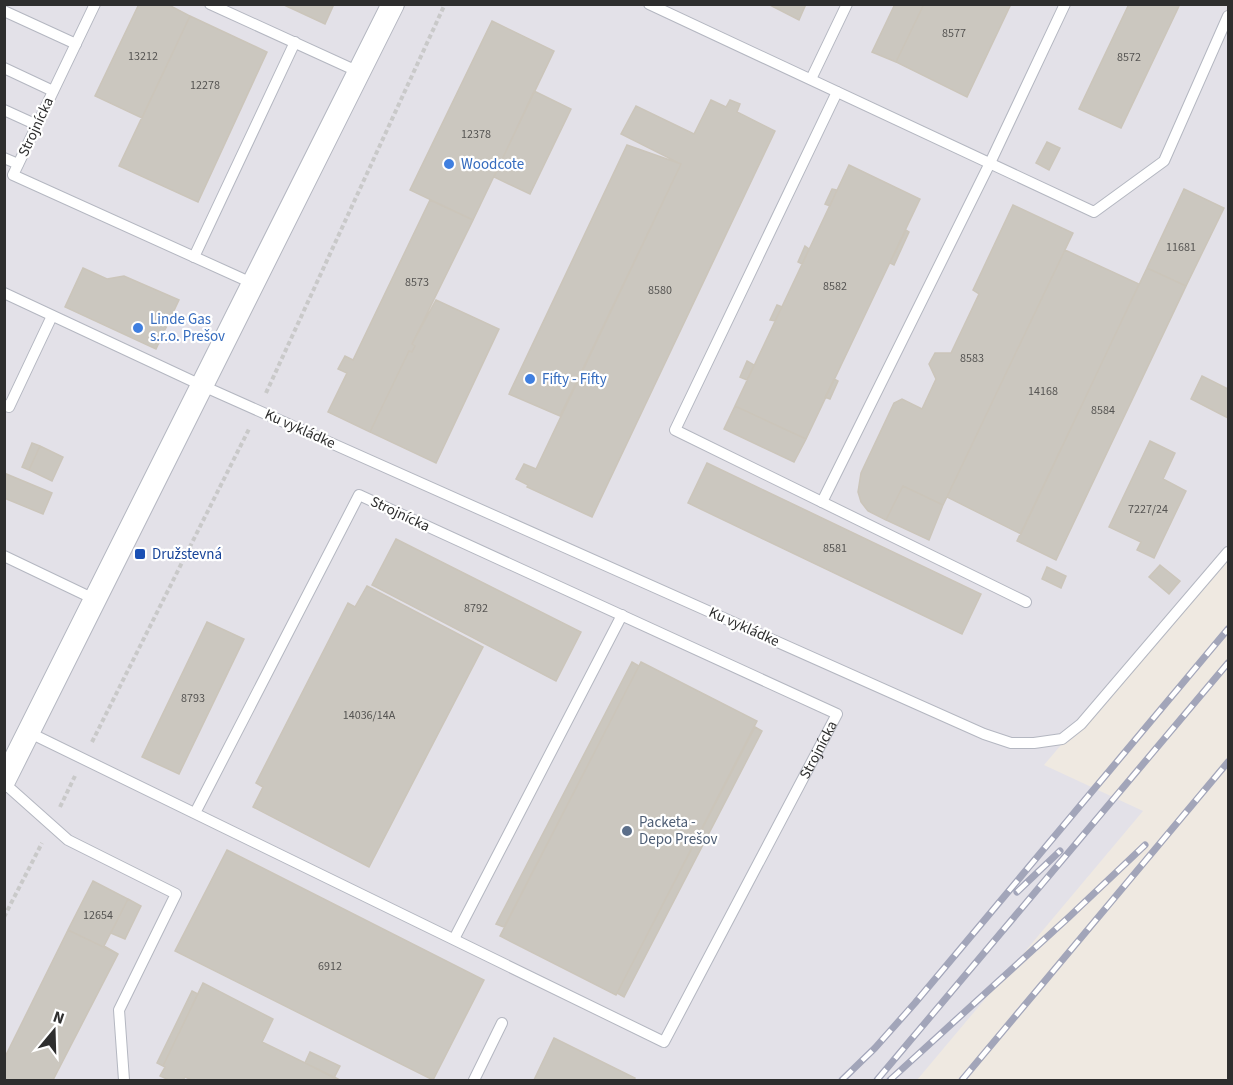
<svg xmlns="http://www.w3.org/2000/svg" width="1233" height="1085" viewBox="0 0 1233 1085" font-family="'Source Sans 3',sans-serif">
<rect width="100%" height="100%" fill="#efe9e1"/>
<path fill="#e3e1e8" d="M5 5H1228V548L1044 765 1143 811 917 1080H5Z"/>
<path fill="#cbc7bf" stroke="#cbc5ba" stroke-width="1.5" d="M139 4H167L190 16 142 118 95 96Z
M282 4H334L325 24Z
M768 4H806L799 20Z
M895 4H924L896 62 872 52Z
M924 4H1011L967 97 896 62Z
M1129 4H1180L1121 128 1079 109Z
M190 16 267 52 198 202 119 166Z
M492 21 554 51 473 220 410 190Z
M534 91 571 109 530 194 494 177Z
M711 100 726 107 730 100 740 104 737 112 775 131 592 517 527 487 528 485 516 479 524 464 536 469 681 164 621 134 636 106 694 134Z
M1047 142 1060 148 1049 170 1036 163Z
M627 145 681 164 560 416 509 394Z
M849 165 920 199 806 439 735 406Z
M832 189 837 190 830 206 825 204Z
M1184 189 1224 208 1186 286 1147 268Z
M430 200 473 220 412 344 415 346 412 352 409 351 370 432 328 412 347 373 338 369 345 356 353 360Z
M1013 205 1073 233 943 505 903 486 886 520 868 511 861 502 858 492 861 473 894 403 902 399 922 409 936 379 929 364 935 353H951L979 294 973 290Z
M906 230 909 232 894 265 890 263Z
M805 246 809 249 802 264 798 262Z
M1065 250 1139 284 1021 534 947 497Z
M83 268 107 279 124 276 179 300 156 349 65 307Z
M1147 268 1186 286 1056 560 1017 541Z
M436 300 499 329 436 463 370 432 409 351 412 352 415 346 412 344Z
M777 305 782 307 775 321 770 320Z
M747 361 754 365 747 380 740 377Z
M1202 376 1228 389V418L1191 399Z
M834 379 838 381 830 399 825 397Z
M735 406 806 439 794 462 724 429Z
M1150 441 1175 453 1163 479 1186 491 1154 558 1137 550 1141 542 1109 527Z
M32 443 40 446 29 470 22 467Z
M40 446 63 457 52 481 29 470Z
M707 463 981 594 962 634 688 503Z
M4 473 52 493 43 514 4 498Z
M903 486 943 505 929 540 886 520Z
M396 539 581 632 556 681 372 585Z
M1160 565 1180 581 1169 594 1149 577Z
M1047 567 1066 576 1061 588 1042 579Z
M367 586 483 647 369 867 253 807 263 787 256 783 348 603 355 607Z
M207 622 244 639 179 774 142 757Z
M632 662 639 666 504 927 496 924Z
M641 662 757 721 616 995 500 936Z
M755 727 762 731 624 997 617 993Z
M227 850 484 980 433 1080 175 951Z
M93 881 128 899 104 946 118 954 68 930Z
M128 899 141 906 125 939 111 933Z
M68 930 118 954 53 1080H4V1059Z
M203 983 273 1019 262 1042 340 1080H192L185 1077 183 1080H169L160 1076 165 1067 163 1066Z
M192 991 198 994 163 1066 157 1063Z
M554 1038 635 1078 634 1080H534Z
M310 1052 340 1066 334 1078 305 1063Z"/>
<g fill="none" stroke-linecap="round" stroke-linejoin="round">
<defs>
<g id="lane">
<path d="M95 4 13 175 254 284"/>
<path d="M210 4 359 72"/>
<path d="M649 4 1094 212 1164 161 1228 16"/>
<path d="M4 11 76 44"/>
<path d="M4 68 53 91"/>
<path d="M811 79 847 4"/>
<path d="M837 92 675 430 1026 602"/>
<path d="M4 110 37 125"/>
<path d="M4 158 18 164"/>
<path d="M194 257 295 42"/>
<path d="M4 293 203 386 984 734 1011 743H1034L1062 739 1081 724 1228 552"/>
<path d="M4 405 9 407 52 316"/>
<path d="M822 502 990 163 1065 4"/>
<path d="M4 556 94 599"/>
<path id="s1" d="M28 732C240 836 452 939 664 1042L837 714 359 495 195 813"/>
<path d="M4 783 68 840 176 894 119 1010 124 1080"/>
<path d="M454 939 622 615"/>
<path d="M474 1080 502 1023"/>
</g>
<path id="street" d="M4 781C132 521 264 263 393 4"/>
</defs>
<use href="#lane" stroke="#b4b7c1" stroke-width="12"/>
<use href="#street" stroke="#b4b7c1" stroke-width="24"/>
<path stroke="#c9c9c9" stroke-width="4" stroke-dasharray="4.5 3" stroke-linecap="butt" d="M266 393 445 4
M92 742 250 427
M60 807 75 776
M4 917 42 843"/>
<use href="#lane" stroke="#fff" stroke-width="10"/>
<use href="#street" stroke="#fff" stroke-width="22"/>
<defs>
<path id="rail" d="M1017 892 1060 851
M842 1080 875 1048 915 1003 1228 629
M877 1080 1228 663
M890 1080 1069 917 1145 845
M962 1080 1228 762"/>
</defs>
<use href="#rail" stroke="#a2a5b9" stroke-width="7"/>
<use href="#rail" stroke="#fff" stroke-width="4.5" stroke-dasharray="14" stroke-linecap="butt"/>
</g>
<g fill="#3f7fe0" stroke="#fff" stroke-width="2">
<circle cx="449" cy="164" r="6"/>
<circle cx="138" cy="328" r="6"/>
<circle cx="530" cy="379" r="6"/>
</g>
<rect fill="#1a4fb4" stroke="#fff" stroke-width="2" x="134" y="548" width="12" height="12" rx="3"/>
<circle fill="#5c6f8a" stroke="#fff" stroke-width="2" cx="627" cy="831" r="6"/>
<g text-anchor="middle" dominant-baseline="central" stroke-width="4.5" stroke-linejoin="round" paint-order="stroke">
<g font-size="12" fill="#555452">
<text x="954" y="33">8577</text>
<text x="143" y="56">13212</text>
<text x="1129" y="57">8572</text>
<text x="205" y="85">12278</text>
<text x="476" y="134">12378</text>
<text x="1181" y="247">11681</text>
<text x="417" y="282">8573</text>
<text x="835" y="286">8582</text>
<text x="660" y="290">8580</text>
<text x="972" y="358">8583</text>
<text x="1043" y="391">14168</text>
<text x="1103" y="410">8584</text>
<text x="1148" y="509">7227/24</text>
<text x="835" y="548">8581</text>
<text x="476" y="608">8792</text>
<text x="193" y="698">8793</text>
<text x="369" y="715">14036/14A</text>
<text x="98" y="915">12654</text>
<text x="330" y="966">6912</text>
</g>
<g font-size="15" fill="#2e2e2e" stroke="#fff">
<text transform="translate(36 127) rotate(-65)">Strojnícka</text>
<text transform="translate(300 429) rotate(24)">Ku vykládke</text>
<text transform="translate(400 514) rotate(25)">Strojnícka</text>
<text transform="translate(744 627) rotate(24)">Ku vykládke</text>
<text stroke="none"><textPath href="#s1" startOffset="1038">Strojnícka</textPath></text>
</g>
<g font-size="15" fill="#366cbe" stroke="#fff" text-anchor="start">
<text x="461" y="164">Woodcote</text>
<text x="150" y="319">Linde Gas<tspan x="150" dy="17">s.r.o. Prešov</tspan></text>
<text x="542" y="379">Fifty - Fifty</text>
</g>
<g font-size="15" fill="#164399" stroke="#fff" text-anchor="start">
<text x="152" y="554">Družstevná</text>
</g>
<g font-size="15" fill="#4e5e75" stroke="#fff" text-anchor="start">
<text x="639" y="822">Packeta -<tspan x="639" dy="17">Depo Prešov</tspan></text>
</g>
</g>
<rect width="1233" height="1085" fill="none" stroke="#2e2e2e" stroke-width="12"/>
<g transform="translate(54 1031) rotate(19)" stroke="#ffffff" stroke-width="4.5" paint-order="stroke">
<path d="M0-4.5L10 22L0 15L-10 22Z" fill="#2e2e2e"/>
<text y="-9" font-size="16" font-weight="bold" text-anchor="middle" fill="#2e2e2e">N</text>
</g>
</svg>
